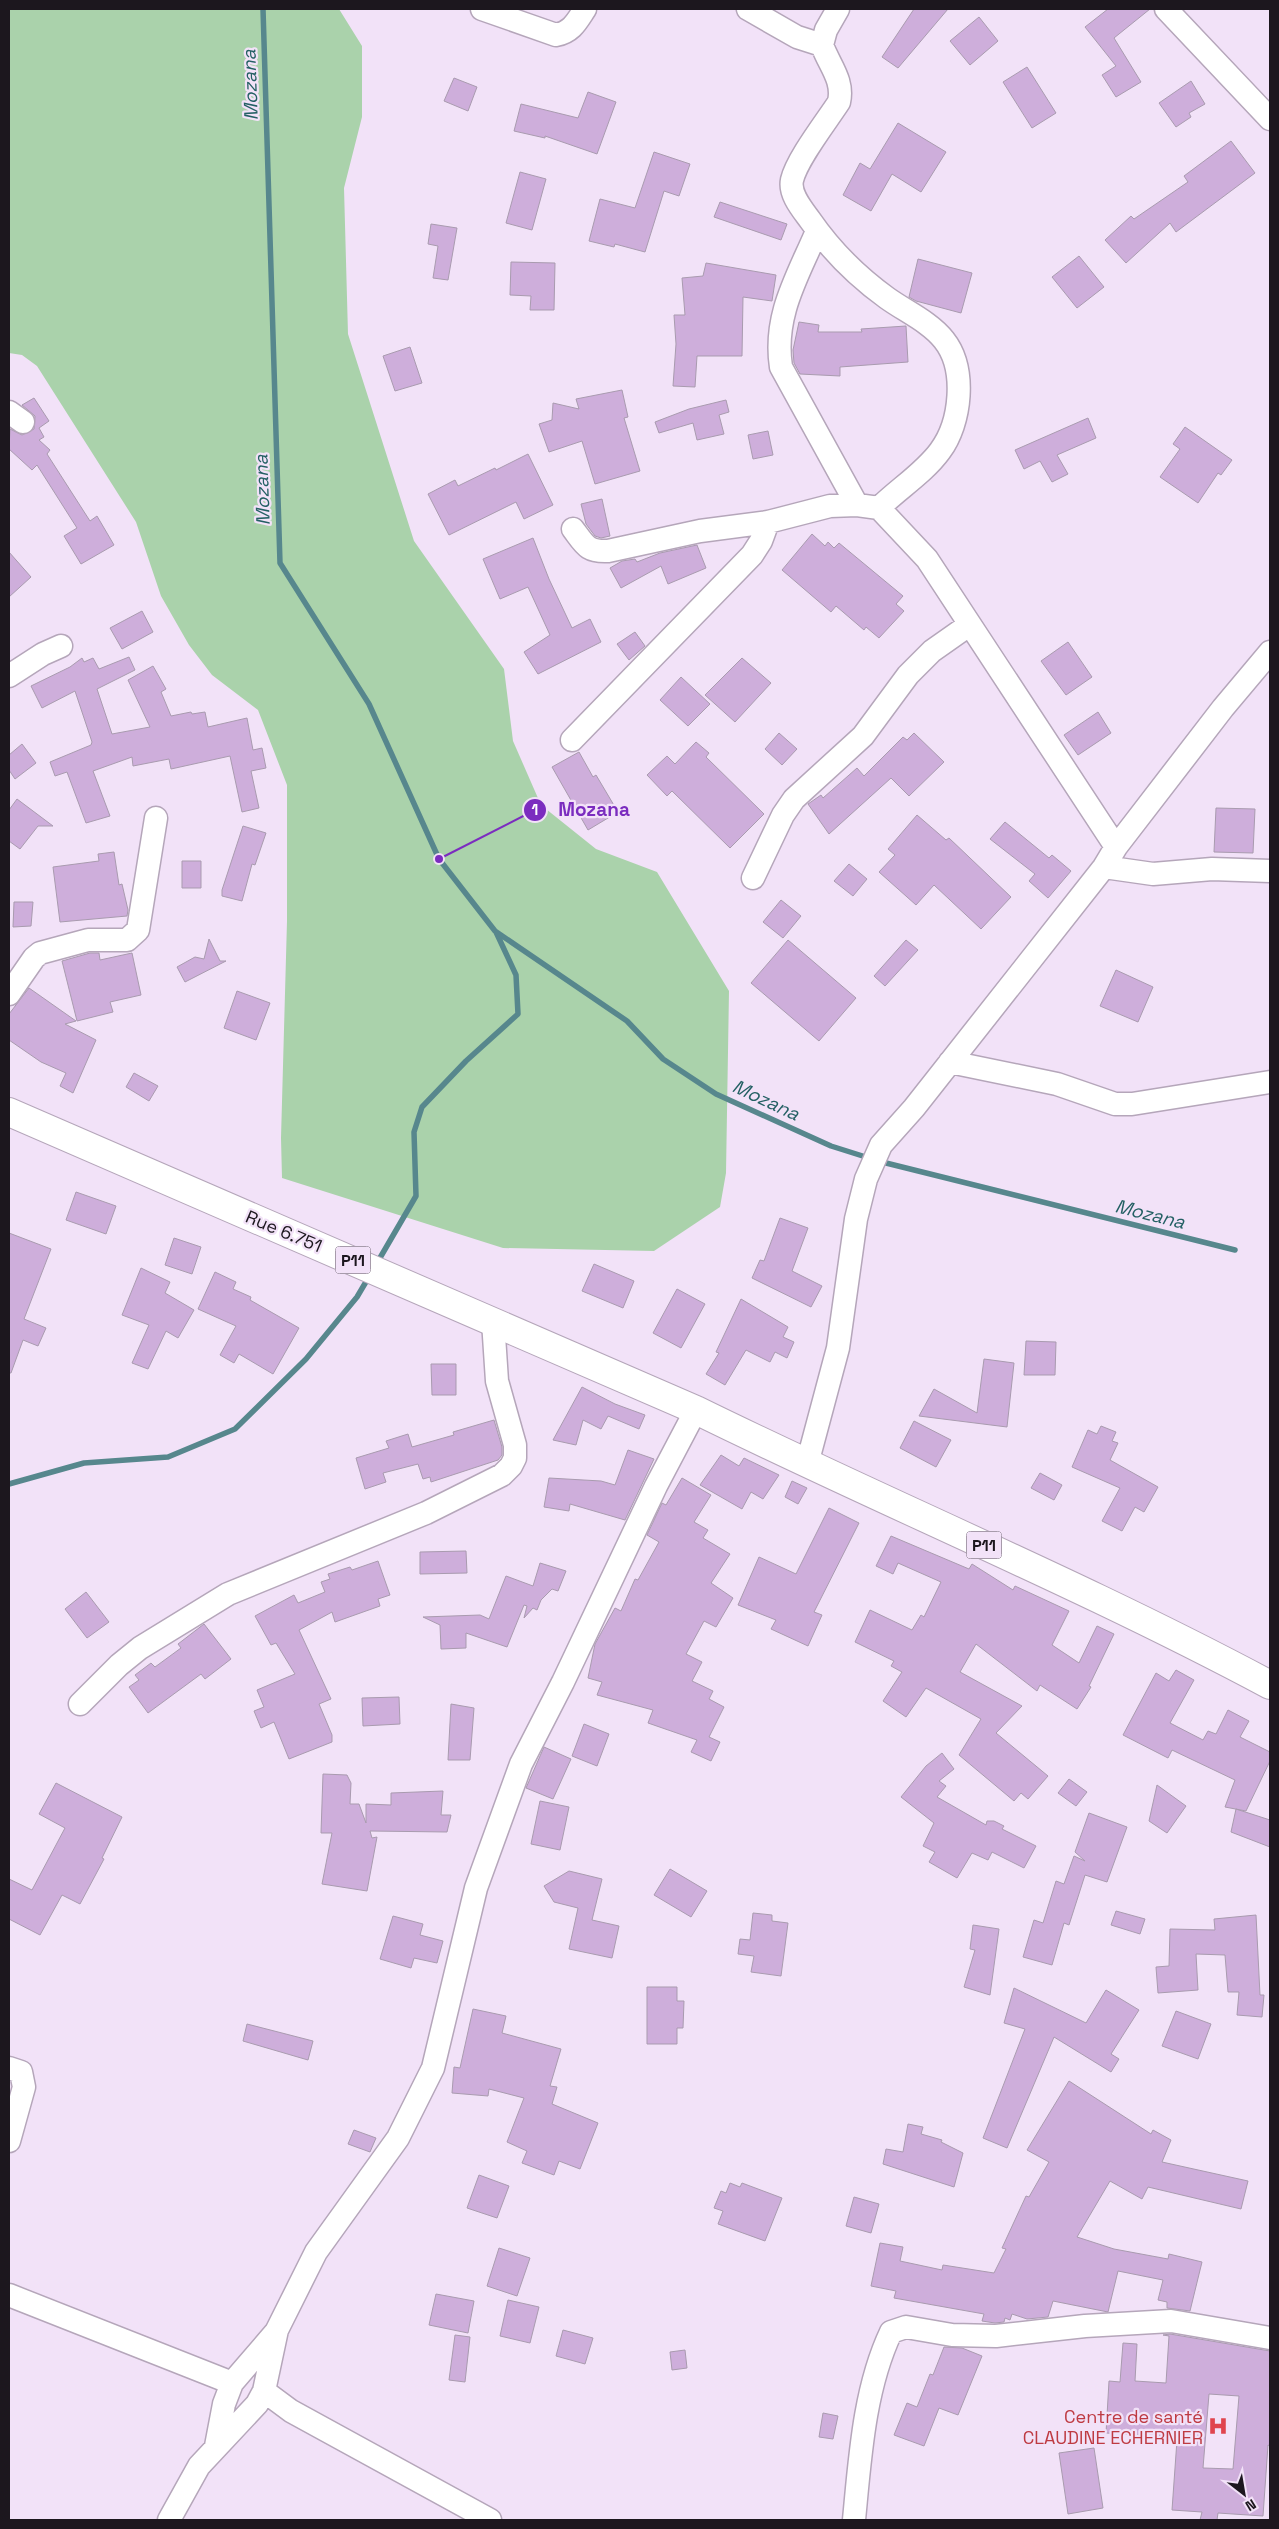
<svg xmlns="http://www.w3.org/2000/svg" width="1279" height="2529" viewBox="0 0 1279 2529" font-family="'Space Grotesk',sans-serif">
<rect width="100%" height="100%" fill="#f2e2f8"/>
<path fill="#aad2ab" d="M9 9H339L362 46V117L344 188 348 334 414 541 504 669 513 741 541 805 596 849 657 872 729 991 726 1173 720 1207 654 1251 503 1248 282 1178 281 1138 287 921V785L258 710 212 675 189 645 161 596 136 522 37 366 22 355 9 353Z"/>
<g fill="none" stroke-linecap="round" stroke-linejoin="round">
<path stroke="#57878d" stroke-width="5.5" d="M263 9 280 563 369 704 439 859 495 931 627 1021 663 1059 716 1094 831 1146 869 1158
M878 1161 1235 1250
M377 1263 416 1196 414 1132 422 1107 466 1061 518 1014 516 975 496 932
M9 1484 84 1463 168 1457 235 1429 306 1359 357 1297 370 1275"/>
</g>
<path fill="#ceaedb" stroke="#a99baf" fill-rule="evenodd" d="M914 9H948L898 68 882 57Z
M1108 9H1150L1114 38 1141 82 1116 97 1102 75 1116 66 1085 27Z
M979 17 998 41 970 65 950 41Z
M1027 67 1056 113 1032 128 1003 82Z
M454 78 477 87 468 111 444 101Z
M1191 81 1205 104 1189 113 1191 117 1176 127 1159 103Z
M588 92 616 102 597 154 545 136V138L514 131 521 104 578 118Z
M898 123 946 152 921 192 892 174 871 211 843 195 860 163 870 169Z
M1231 141 1255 173 1176 232 1170 223 1126 263 1105 240 1131 216 1134 219 1188 182 1184 176Z
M654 152 690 164 679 196 664 191 645 252 615 244 614 247 589 241 600 199 635 208Z
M520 172 546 179 532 230 506 223Z
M720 202 787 224 781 240 714 217Z
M431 224 457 228 448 280 433 278 438 246 428 244Z
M1079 256 1104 287 1077 308 1052 277Z
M918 259 972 273 961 313 916 301 909 297Z
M511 262 555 263 554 310H530L531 296 510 295Z
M706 263 776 275 772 301 743 297 742 356H697L695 387 673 386 676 344 674 315H685L682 278 703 276Z
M799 322 819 325 818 332H862L861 329 906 326 908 362 840 367V376L800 374 794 363 793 350Z
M410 347 422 383 395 391 383 356Z
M622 390 628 417 624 418 640 471 595 484 582 441 549 452 539 424 552 420 553 403 579 409 576 399Z
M34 398 49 421 39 428 44 437 39 440 50 450 47 454 90 521 97 516 114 545 81 564 64 536 77 528 37 465 32 470 9 449 10 429 22 435 34 429 35 416 22 405Z
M726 400 729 412 719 415 724 434 697 440 693 423 659 433 655 422 689 409Z
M1088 418 1096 438 1057 455 1068 474 1052 482 1040 461 1024 469 1015 450Z
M1185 427 1232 460 1221 475 1218 473 1198 503 1160 477 1180 449 1173 444Z
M768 431 773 455 753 459 748 435Z
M528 454 553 505 524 519 516 502 449 535 428 494 455 480 458 486 495 468 496 470Z
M602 499 610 536 601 538 595 536 586 524 581 504Z
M812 534 825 546 828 542 834 548 839 543 903 596 896 604 904 611 879 638 866 627 864 630 836 606 831 612 782 570Z
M533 538 549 579 572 628 590 619 601 642 538 674 524 652 550 635 528 587 500 599 483 559Z
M697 545 706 568 668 584 661 566 621 588 610 568 622 561 635 559 637 562 660 553Z
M9 552 31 577 9 597Z
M142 611 153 632 122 649 110 628Z
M635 632 645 646 629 660 617 644Z
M1068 642 1092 677 1066 695 1041 661Z
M129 657 135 670 97 689 112 734 150 727 128 680 153 666 166 689 161 692 171 716 191 712 192 714 205 712 208 727 247 718 253 750 262 748 266 768 251 771 259 808 242 812 230 756 171 769 169 759 133 766 132 757 93 771 110 816 86 823 67 772 55 776 50 762 91 745 92 742 75 691 42 708 31 686 70 667 82 658 84 662 93 658 99 669Z
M742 658 771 683 735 722 705 695Z
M681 677 710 704 688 726 660 700Z
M1098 712 1111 733 1078 755 1064 735Z
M779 733 797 749 782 765 765 749Z
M914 733 944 762 909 796 891 778 829 834 808 804 821 795 823 798 857 768 864 776 903 737 907 740Z
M696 742 709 753 706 757 764 814 730 848 672 791 667 796 647 775 667 756 675 764Z
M22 744 36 763 15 779 9 770V755Z
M579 752 593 777 596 775 618 812 588 830 552 767Z
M17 799 53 826H38L20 849 9 841V810Z
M1216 808 1255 809 1253 853 1214 852Z
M917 815 946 840 949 838 1011 897 981 929 934 885 916 905 879 872 895 855 888 849Z
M1005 822 1049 858 1052 855 1071 871 1048 898 1029 881 1035 874 990 839Z
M243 826 266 833 255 865 252 864 242 901 222 896V890Z
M114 852 119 885 122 884 128 910 127 916 60 922 53 867 99 861 98 854Z
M182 861H201V888H182Z
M849 864 867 879 853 896 834 881Z
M781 900 801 916 783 938 763 922Z
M14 902H33L31 926 13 927Z
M209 939 220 961H226L185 982 177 967 195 957 204 959Z
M788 940 856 998 819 1041 751 983Z
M906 940 918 950 885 986 874 976Z
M90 953H99L100 960 132 953 141 995 110 1002 113 1012 77 1021 62 961Z
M1116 970 1153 987 1138 1022 1100 1006Z
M29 988 76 1021 65 1024 96 1040 73 1093 60 1086 66 1073 41 1062 9 1040V1014Z
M237 991 270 1003 256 1040 224 1028Z
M134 1073 158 1086 149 1101 126 1087Z
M76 1192 116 1206 106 1234 66 1220Z
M780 1218 808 1228 792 1271 822 1286 811 1307 752 1278 760 1260 764 1261Z
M9 1233 51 1249 24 1319 46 1328 38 1346 23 1340 11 1373H9Z
M174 1238 201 1247 192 1274 165 1265Z
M594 1264 634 1281 623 1308 582 1291Z
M141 1268 170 1282 165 1293 194 1310 178 1338 166 1331 148 1369 132 1363 149 1325 122 1315Z
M215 1272 236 1282 233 1289 251 1297 250 1300 299 1328 273 1374 239 1354 234 1363 220 1355 236 1326 198 1309Z
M677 1289 705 1304 681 1348 653 1333Z
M741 1299 788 1327 783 1337 794 1342 787 1358 775 1352 770 1362 746 1350 725 1385 706 1374 719 1353 716 1352Z
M1026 1341 1056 1342 1055 1375H1024Z
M984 1359 1014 1363 1007 1427 919 1416 934 1389 977 1413Z
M431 1364H456V1395H432Z
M582 1387 615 1404 645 1415 639 1429 608 1416 601 1429 583 1420 576 1445 553 1440Z
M494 1420 502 1447V1455L498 1460 431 1482 430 1477 423 1479 418 1464 383 1473 386 1482 365 1489 356 1458 389 1448 386 1441 408 1434 412 1447 454 1435 453 1432Z
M914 1421 951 1440 936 1467 900 1448Z
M1101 1426 1116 1432 1112 1441 1118 1443 1110 1460 1158 1487 1144 1512 1135 1507 1122 1531 1102 1521 1120 1488 1072 1467 1088 1430 1097 1434Z
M628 1450 654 1459 625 1520 570 1504 569 1511 544 1507 549 1478 601 1481 615 1485Z
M721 1455 739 1466 744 1458 779 1475 763 1499 751 1492 742 1509 700 1485Z
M1040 1473 1062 1485 1054 1500 1031 1488Z
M682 1478 711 1495 694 1522 708 1530 703 1538 730 1554 711 1583 733 1598 716 1627 704 1621 686 1654 702 1662 692 1681 713 1691 709 1699 724 1707 709 1737 720 1742 711 1761 691 1752 697 1740 648 1723 653 1710 597 1695 602 1682 588 1678 595 1644 615 1608 621 1611 635 1579 638 1580 659 1542 647 1535 662 1503 666 1505Z
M792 1481 807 1488 798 1504 785 1497Z
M829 1508 859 1523 814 1612 822 1615 808 1646 771 1629 776 1620 738 1605 759 1557 796 1574Z
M891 1536 969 1569 972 1564 1013 1590 1015 1586 1069 1611 1052 1645 1079 1663 1097 1626 1114 1634 1089 1686 1091 1687 1077 1709 1040 1685 1037 1691 976 1644 960 1672 1022 1706 996 1733 1048 1776 1028 1799 1021 1793 1014 1801 959 1755 981 1719 926 1688 906 1717 883 1701 902 1672 891 1666 894 1661 855 1642 870 1610 912 1630 921 1615 924 1617 941 1582 898 1563 893 1574 876 1566Z
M466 1551 467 1573 420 1574V1552Z
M378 1561 390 1595 378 1599 380 1606 335 1622 332 1612 299 1630 331 1699 319 1704 332 1735V1742L289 1759 274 1722 261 1728 254 1711 264 1707 257 1690 295 1674 276 1643 271 1645 255 1616 294 1595 298 1603 325 1592 321 1582 330 1579 328 1574 350 1567 352 1570Z
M540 1563 566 1571 558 1591 552 1589 541 1600 537 1610 533 1608 524 1618 527 1606 524 1605 507 1647 466 1633V1648L441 1649 440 1625 423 1617 480 1615 489 1619 506 1576 533 1586Z
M86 1592 109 1622 87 1638 65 1609Z
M204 1624 231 1659 205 1679 201 1674 148 1713 129 1687 139 1680 135 1675 151 1663 155 1667 181 1648 178 1644Z
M1176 1670 1194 1680 1170 1723 1203 1740 1208 1731 1216 1734 1228 1710 1249 1721 1240 1737 1270 1752V1761L1246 1811 1225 1807 1235 1780 1172 1750 1168 1758 1123 1735 1156 1673 1169 1681Z
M399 1697 400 1724 363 1726 362 1698Z
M451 1704 474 1708 470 1760H448Z
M584 1724 609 1734 597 1766 572 1756Z
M544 1747 571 1759 553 1799 526 1788Z
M942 1753 954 1769 939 1781 946 1786 937 1797 986 1825 987 1821H994L1004 1826 1002 1829 1036 1846 1024 1868 992 1852 988 1860 972 1853 957 1878 929 1862 935 1852 923 1846 934 1823 901 1797 926 1766Z
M323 1774 347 1775 351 1783 350 1804H359L366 1823V1804L391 1805V1793L443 1791 441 1815H451L447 1832 370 1831 372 1838 377 1837 367 1891 322 1884 332 1833H321Z
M1069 1779 1087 1792 1076 1806 1058 1793Z
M56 1783 122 1817 102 1858 104 1859 80 1904 62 1895 40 1935 9 1919V1879L32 1890 65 1828 39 1814Z
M1157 1785 1186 1806 1167 1833 1149 1821Z
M540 1801 569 1807 560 1850 531 1844Z
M1236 1809 1270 1820V1847L1231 1832Z
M1089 1813 1127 1827 1107 1882 1085 1875 1069 1925 1064 1923 1052 1965 1023 1957 1034 1920 1043 1923 1056 1881 1064 1884 1074 1856 1085 1861 1075 1852Z
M670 1869 707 1891 691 1917 654 1895Z
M569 1871 602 1879 592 1920 619 1926 612 1958 569 1949 578 1908 554 1902 544 1886Z
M1116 1911 1145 1919 1140 1934 1111 1925Z
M753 1913 772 1915V1921L788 1923 781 1976 751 1972 754 1956 738 1954 740 1939 750 1940Z
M1256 1915 1260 1995H1264L1262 2017 1237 2015 1239 1992H1228L1225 1955 1196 1954 1198 1990 1158 1993 1156 1967 1169 1966 1170 1929 1215 1930 1214 1919Z
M393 1916 423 1924 420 1935 443 1941 437 1963 414 1958 411 1968 380 1959Z
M973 1925 999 1929 990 1995 964 1987 975 1950 970 1949Z
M647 1987H677V2001H684L683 2028H677V2044H647Z
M1014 1988 1086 2023 1106 1990 1139 2010 1111 2054 1119 2059 1111 2072 1054 2037 1007 2148 983 2138 1025 2029 1004 2023Z
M473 2009 506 2016 502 2033 561 2049 550 2086 557 2087 552 2104 598 2123 580 2169 559 2161 554 2175 522 2163 527 2151 507 2142 524 2098 489 2089 488 2096 452 2093 454 2067 460 2068Z
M1176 2011 1211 2024 1198 2059 1162 2046Z
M247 2024 313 2041 308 2060 243 2041Z
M1069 2081 1151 2134 1153 2130 1171 2140 1162 2162 1248 2181 1241 2209 1148 2187 1142 2199 1110 2181 1077 2237 1114 2249 1168 2259 1169 2254 1202 2262 1190 2311 1167 2308V2302L1158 2300 1163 2280 1118 2271 1108 2312 1053 2301 1048 2317 1027 2319 1012 2314 1010 2320 1005 2318 1004 2322 995 2323 982 2321 984 2314 894 2298 896 2291 871 2286 880 2243 903 2247 900 2261 942 2270 943 2265 994 2273 1006 2249 1002 2248 1026 2196 1029 2197 1049 2162 1027 2150Z
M908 2124 923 2127 921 2134 942 2140 941 2142 963 2153 954 2187 883 2164 886 2149 903 2152Z
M354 2130 376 2138 370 2152 348 2144Z
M479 2175 509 2186 497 2218 467 2208Z
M730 2183 740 2187 742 2183 782 2198 765 2241 718 2224 723 2211 714 2208 721 2191 726 2193Z
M854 2197 879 2204 871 2233 846 2226Z
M499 2248 530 2258 517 2296 487 2286Z
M436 2294 474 2301 468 2333 429 2325Z
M508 2300 539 2307 530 2343 500 2336Z
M563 2330 593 2338 585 2364 556 2356Z
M1170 2334 1270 2351V2446L1268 2445 1263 2516 1218 2513 1217 2520H1200L1202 2512 1172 2510 1177 2440 1161 2439 1162 2436 1106 2433 1109 2381 1120 2382 1123 2343 1137 2344 1135 2381 1166 2383 1169 2336 1163 2335ZM1209 2394 1239 2396 1233 2469 1203 2468Z
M455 2335 470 2337 465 2382 449 2380Z
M944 2347 962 2348 982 2356 958 2415 939 2408 924 2446 894 2435 907 2403 917 2407 930 2374 933 2375Z
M685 2350 687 2368 672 2370 670 2352Z
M823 2413 838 2416 833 2439 819 2437Z
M1094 2448 1103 2508 1068 2514 1059 2453Z"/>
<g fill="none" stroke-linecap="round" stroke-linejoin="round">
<defs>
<path id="street" d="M482 9 556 35C572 32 577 21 585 9
M748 9 797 37 822 45
M838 9 826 30 822 45C829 65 844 80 839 102 826 122 797 159 792 180 789 194 802 209 810 220 830 249 858 277 887 298 905 311 930 322 944 340 967 369 961 423 940 451 924 473 898 489 879 508
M1166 9 1270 119
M817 231C798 276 773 315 781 367L857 505
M9 412 23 422
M573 529C585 545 587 552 608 551L700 531 768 522 830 506 857 505 879 508 927 559 1116 847
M9 676 43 654 61 646
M572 740 752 555 761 541 768 522
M1104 867 1153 874 1212 869 1270 871
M753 878 783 815 794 799 863 736 908 675 932 651 969 625
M9 994 34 958 40 953 88 940H127L138 930 156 818
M950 1062 1057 1084 1115 1104H1132L1270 1082
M807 1464 838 1348 856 1219 866 1179 881 1145 914 1108 1104 867 1116 847 1223 708 1270 652
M80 1704 119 1665 140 1648 228 1594 426 1513 502 1475 511 1466 515 1458V1445L497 1381 493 1321
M9 2068 21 2072 24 2087 9 2141
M9 2295 232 2383
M264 2391 291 2411 490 2520
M216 2446 224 2404 232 2383 275 2333
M169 2520 199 2466 257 2404 264 2391 277 2330 316 2252 398 2138 433 2068 476 1888 521 1764 563 1682 656 1486 696 1410
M854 2520C860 2458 864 2389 891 2332L906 2327 952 2335 996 2336 1085 2326 1171 2321 1270 2338"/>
<path id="primary" d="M9 1112 696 1410C887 1504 1083 1585 1270 1685"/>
</defs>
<use href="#street" stroke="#b5a6ba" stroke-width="25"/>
<use href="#primary" stroke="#b5a6ba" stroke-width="30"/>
<use href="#street" stroke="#fff" stroke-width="22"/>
<use href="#primary" stroke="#fff" stroke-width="28"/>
</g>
<defs>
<symbol id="hospital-bare" viewBox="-9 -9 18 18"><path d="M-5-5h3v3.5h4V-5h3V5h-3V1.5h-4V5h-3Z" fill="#e0444e" stroke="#f2e2f8" stroke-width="2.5" paint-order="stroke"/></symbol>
</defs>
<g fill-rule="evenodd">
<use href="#hospital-bare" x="1204" y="2412" width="28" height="28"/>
</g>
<g text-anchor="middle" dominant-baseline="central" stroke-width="4.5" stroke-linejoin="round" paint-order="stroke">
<g fill="#f2e2f8" stroke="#5c545f" stroke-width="1">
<rect x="335.5" y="1246.5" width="35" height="27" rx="4"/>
<rect x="966.5" y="1531.5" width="35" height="27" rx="4"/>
</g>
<g font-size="16" font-weight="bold" fill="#1c171e">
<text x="353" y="1260">P11</text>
<text x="984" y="1545">P11</text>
</g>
<g font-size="18" fill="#1c171e" stroke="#f2e2f8">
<text transform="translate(284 1231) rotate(23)">Rue 6.751</text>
</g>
<g font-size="18" fill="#be3a42" stroke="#f2e2f8" text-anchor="end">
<text x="1203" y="2416">Centre de santé<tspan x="1203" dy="21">CLAUDINE ECHERNIER</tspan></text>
</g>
<g font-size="19" font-style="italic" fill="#246064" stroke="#f2e2f8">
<text transform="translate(250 85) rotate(-92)">Mozana</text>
<text transform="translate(262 490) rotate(-92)">Mozana</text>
<text transform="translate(766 1100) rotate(25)">Mozana</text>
<text transform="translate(1150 1214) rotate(14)">Mozana</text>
</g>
</g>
<path fill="none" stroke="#7b2cbf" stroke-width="2" d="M439 859L535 810"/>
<g fill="#7b2cbf" stroke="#f2e2f8" stroke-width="2">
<circle cx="439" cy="859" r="5"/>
<circle cx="535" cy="810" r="12"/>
</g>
<g font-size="15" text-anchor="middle" font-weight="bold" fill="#fff">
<text x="535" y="815">1</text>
</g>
<g font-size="19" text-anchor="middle" font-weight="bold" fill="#7b2cbf" stroke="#f2e2f8" stroke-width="4.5" stroke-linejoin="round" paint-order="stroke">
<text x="594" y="816">Mozana</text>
</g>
<rect width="1279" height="2529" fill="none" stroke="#1c171e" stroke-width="20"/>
<g transform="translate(1244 2494) rotate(149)" stroke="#f2e2f8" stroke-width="4" paint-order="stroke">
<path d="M0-4L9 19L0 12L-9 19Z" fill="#1c171e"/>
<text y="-8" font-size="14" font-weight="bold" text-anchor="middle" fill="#1c171e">N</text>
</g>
</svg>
